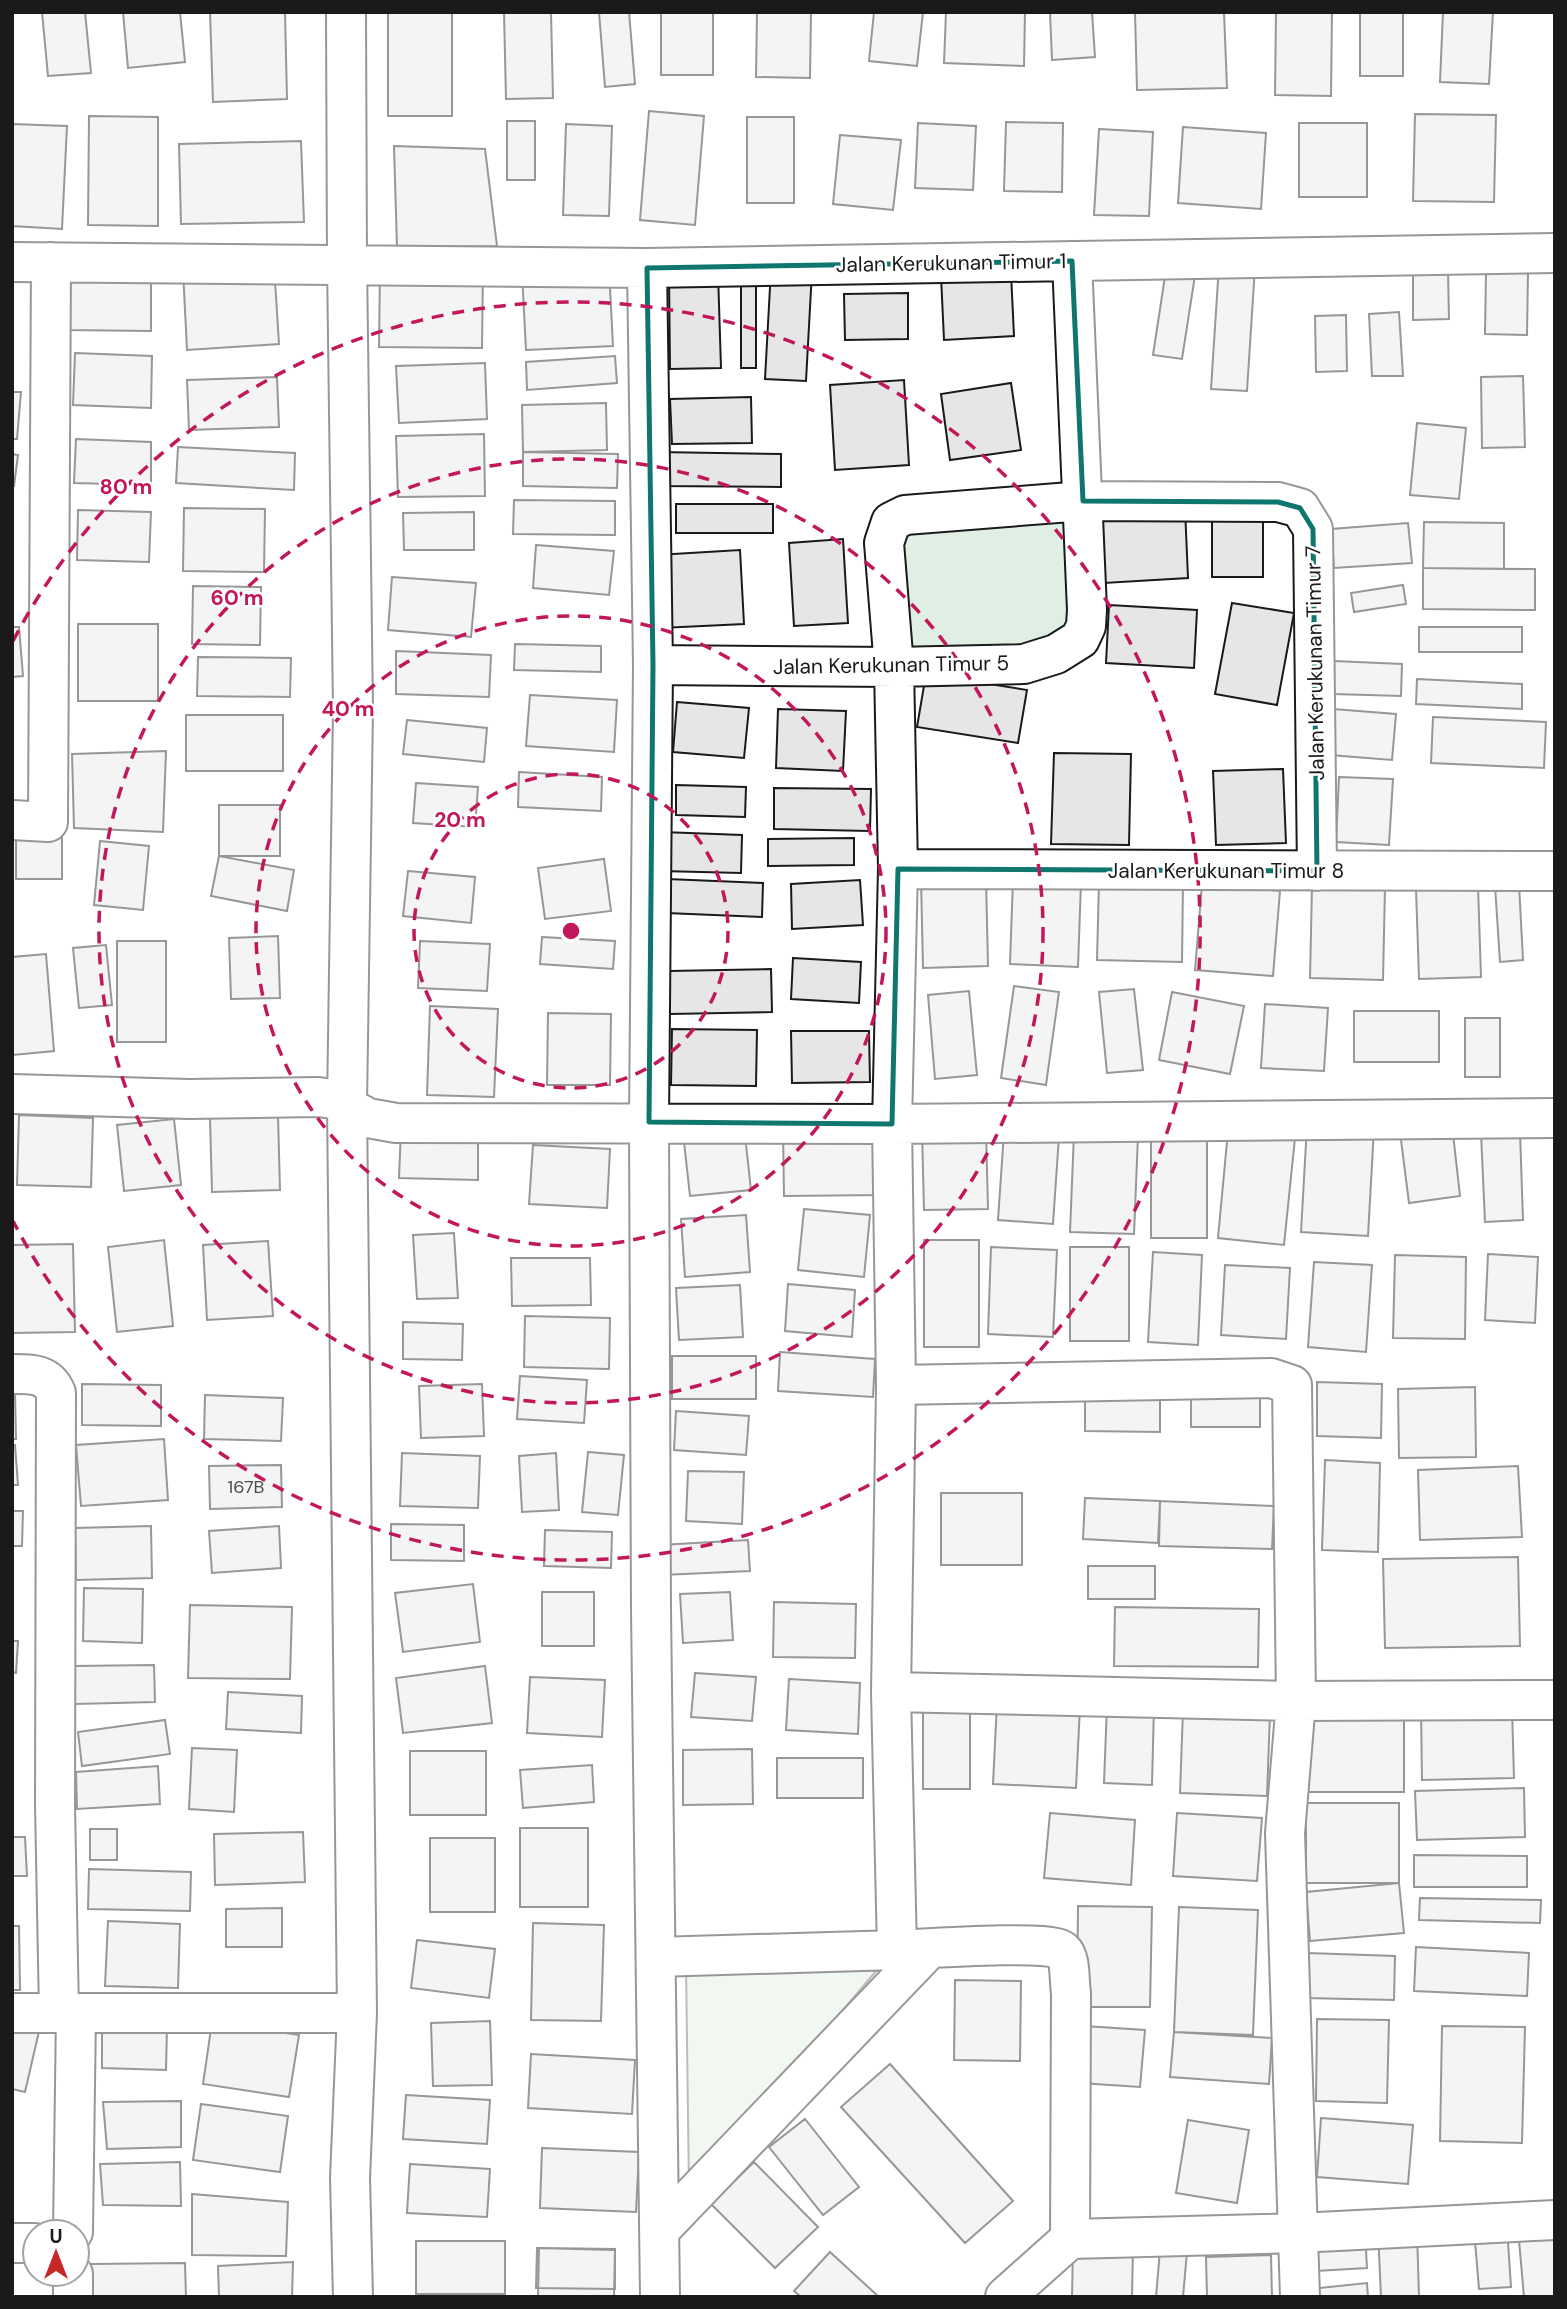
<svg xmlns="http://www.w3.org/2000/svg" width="1567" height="2309" viewBox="0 0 1567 2309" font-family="'DM Sans',sans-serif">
<rect width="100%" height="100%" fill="#fff"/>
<path fill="#e0efe3" stroke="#6a6a6a" stroke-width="2" d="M1071 511 1075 627 1046 648 904 657 897 532Z
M883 1963 689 2190 686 1966Z"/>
<path fill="#e6e6e6" stroke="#1a1a1a" stroke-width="2" d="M42 12H85L91 73 48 76Z
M123 12H180L185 62 128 68Z
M210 12H285L287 99 213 102Z
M388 12H452V116H388Z
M504 12H551L553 98 506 99Z
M599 12H629L635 84 605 87Z
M661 12H713V75H661Z
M757 12H811L810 78 756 77Z
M874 12H923L917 66 869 61Z
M946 12H1025L1024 66 944 63Z
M1050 12H1092L1095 57 1052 60Z
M1135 12H1224L1227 88 1137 90Z
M1276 12H1332L1331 96 1275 95Z
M1360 12H1403V76H1360Z
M1443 12H1493L1489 84 1440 82Z
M649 111 704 116 695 225 640 220Z
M1415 114 1496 115 1494 202 1413 201Z
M89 116 158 117V226L88 225Z
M747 117H794V203H747Z
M507 121H535V180H507Z
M1006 122 1063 123 1062 192 1004 191Z
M918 123 976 126 973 190 915 188Z
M1299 123H1367V197H1299Z
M12 124 67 126 62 229 12 226Z
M566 124 612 126 609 216 563 215Z
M1183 127 1266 133 1261 209 1178 203Z
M1099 129 1153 132 1149 216 1094 215Z
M840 135 901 140 893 210 833 204Z
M301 141 304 222 181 224 179 144Z
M394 146 485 149 497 246 397 247Z
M1167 263 1196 269 1182 359 1153 355Z
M274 265 279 344 187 350 183 270Z
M1219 265 1255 267 1247 391 1211 389Z
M380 269 483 271 482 348 379 347Z
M609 269 613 346 526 350 522 273Z
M771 269 812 271 806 381 765 379Z
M1413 271H1448L1449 319 1413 320Z
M1486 272 1528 273 1527 335 1485 334Z
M718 273 721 368 670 369 669 274Z
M1011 273 1014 336 944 340 941 276Z
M67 274 151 275V331L66 330Z
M741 276H756V368H741Z
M908 293V339L845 340 844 294Z
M1399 312 1403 376H1372L1369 314Z
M1346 315 1347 371 1316 372 1315 316Z
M75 353 152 356 151 408 73 405Z
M615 356 617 383 527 390 526 362Z
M485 363 487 419 399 423 396 366Z
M1523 376 1525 447 1482 448 1481 377Z
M277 377 279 427 189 430 187 380Z
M904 380 909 465 835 470 830 385Z
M1011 383 1021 450 950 460 941 394Z
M12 392H21L17 439H12Z
M751 397 752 443 672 444 670 399Z
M606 403 607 450 523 452 522 405Z
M1417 423 1466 428 1459 499 1410 495Z
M484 434 485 496 398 497 396 436Z
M76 439 151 442V485L74 483Z
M178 447 295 453 294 490 176 483Z
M523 452 618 454 617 488 523 486Z
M658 452 781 454V487L658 486Z
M12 454 18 455 14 486H12Z
M514 500 615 501V535L513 534Z
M676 504H773V533H676Z
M184 508 265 509 264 572 183 571Z
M1185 508 1188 578 1104 583 1099 513Z
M78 510 151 512 149 562 77 560Z
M474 512V550H404L403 513Z
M1212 516H1263V577H1212Z
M1424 522 1504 523V569L1423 568Z
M1408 523 1412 563 1334 568 1331 529Z
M843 539 848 623 794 626 789 543Z
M536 545 614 551 609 595 533 588Z
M740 550 744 624 661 628 657 555Z
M1423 568 1535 569V610L1423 609Z
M392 577 476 583 471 637 388 630Z
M1403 585 1406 604 1354 612 1351 593Z
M193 586 261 587 260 645 192 644Z
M1232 603 1294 613 1277 705 1215 694Z
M1109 605 1197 610 1194 668 1106 663Z
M78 624H158V701H78Z
M12 627H19L23 676 12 677Z
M1419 627H1522V652H1419Z
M515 644 601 646V672L514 670Z
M396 651 491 655 489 697 396 694Z
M198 657 291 658 290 697 197 696Z
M1334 661 1402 664 1401 696 1333 694Z
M926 674 1027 690 1018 743 917 727Z
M1417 679 1522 684V709L1416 704Z
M530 695 617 700 614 752 526 746Z
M677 702 749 708 744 758 673 752Z
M778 709 846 711 843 771 776 768Z
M1333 709 1396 714 1392 760 1330 755Z
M186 715H283V771H186Z
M1433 717 1546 722 1544 768 1431 763Z
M407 720 487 728 484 762 403 754Z
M166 751 163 832 74 828 72 754Z
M1054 753 1131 754 1129 845 1051 844Z
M1283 769 1286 843 1216 845 1213 771Z
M519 772 602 777 601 811 518 807Z
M1339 777 1393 779 1389 845 1336 842Z
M416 783 478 787 475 827 413 823Z
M676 785 746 787 745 817 676 815Z
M774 788 871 789 870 831 774 829Z
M219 805H280V856H219Z
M662 832 742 835 741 873 661 871Z
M16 838H62V879H16Z
M854 838V865L768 866V839Z
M100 841 149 846 143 910 94 905Z
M219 856 294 870 287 911 211 896Z
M604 859 611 911 545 919 538 868Z
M408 871 475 877 471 923 403 916Z
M986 878 988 966 923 968 921 879Z
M667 879 763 883 762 917 666 913Z
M1013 879 1081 882 1078 967 1010 964Z
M860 880 863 925 792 929 791 884Z
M1099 882 1183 884 1182 962 1097 960Z
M1202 884 1280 891 1273 976 1195 970Z
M1519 884 1523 960 1500 962 1495 886Z
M1312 886 1385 887 1383 980 1310 978Z
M1478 886 1481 977 1419 979 1416 889Z
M278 936 280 998 231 999 229 938Z
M542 937 615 941 613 969 540 964Z
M117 941H166V1042H117Z
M420 941 490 944 487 991 418 988Z
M106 945 112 1005 79 1008 73 948Z
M46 954 54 1051 13 1055 12 957Z
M793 958 861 962 859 1003 791 999Z
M771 969 772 1012 670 1014 669 971Z
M1014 986 1059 992 1046 1085 1001 1078Z
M1134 989 1143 1070 1107 1073 1099 992Z
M969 991 977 1075 935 1079 928 995Z
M1172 992 1244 1006 1230 1074 1159 1060Z
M1265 1004 1328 1008 1324 1071 1261 1068Z
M430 1006 498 1009 494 1097 427 1095Z
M1354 1011H1439V1062H1354Z
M548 1013 611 1014 610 1085H547Z
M1465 1018H1500V1077H1465Z
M672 1029 757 1030 756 1086 671 1085Z
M791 1031H869L870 1082 792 1083Z
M19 1115 93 1118 91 1187 17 1185Z
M278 1116 280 1190 212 1192 210 1118Z
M174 1119 181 1185 124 1191 117 1125Z
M1307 1125 1374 1128 1368 1236 1301 1232Z
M1452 1125 1460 1196 1409 1203 1400 1132Z
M744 1126 751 1190 690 1196 683 1133Z
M401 1129 478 1131V1180L399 1178Z
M883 1130 884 1195 784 1196 783 1131Z
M986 1130 988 1209 924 1210 922 1131Z
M1228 1131 1295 1138 1284 1245 1218 1238Z
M1004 1132 1059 1136 1053 1224 998 1220Z
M1520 1132 1523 1220 1485 1222 1481 1133Z
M1074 1133 1138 1136 1134 1234 1070 1232Z
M1151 1138H1207V1238H1151Z
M533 1145 610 1149 607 1208 529 1204Z
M804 1209 870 1215 864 1277 798 1270Z
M746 1215 750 1272 685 1277 681 1219Z
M454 1233 458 1298 417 1299 413 1235Z
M164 1240 173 1326 117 1332 108 1247Z
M924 1240H979V1347H924Z
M268 1241 273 1316 207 1320 203 1245Z
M73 1244 75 1332 12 1333V1245Z
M991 1247 1057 1250 1053 1337 988 1334Z
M1070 1247H1129V1341H1070Z
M1153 1252 1202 1255 1198 1345 1148 1342Z
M1488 1254 1538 1257 1535 1323 1485 1320Z
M1395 1255 1466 1257 1465 1339 1393 1338Z
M511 1258H590L591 1305 512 1306Z
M1314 1262 1372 1265 1366 1352 1308 1347Z
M1225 1265 1290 1268 1286 1339 1221 1335Z
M788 1284 855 1290 852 1337 785 1331Z
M740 1285 743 1337 679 1340 676 1288Z
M525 1316 610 1318 609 1369 524 1367Z
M403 1322 463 1324 462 1360 403 1359Z
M780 1352 875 1359 873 1397 778 1391Z
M672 1356H756V1399H672Z
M520 1376 587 1380 584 1423 517 1419Z
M1317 1382 1382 1384 1381 1438 1317 1436Z
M82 1384 161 1385V1426L82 1425Z
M482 1384 484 1436 421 1438 419 1386Z
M1475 1387 1476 1457 1399 1458 1398 1389Z
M1191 1391H1260V1427H1191Z
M12 1392H15L16 1439H12Z
M1085 1392 1160 1394V1432L1085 1431Z
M205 1395 283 1398 281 1441 204 1439Z
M676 1411 749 1416 746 1455 674 1450Z
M164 1439 168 1500 81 1506 76 1445Z
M12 1445H15L18 1485H12Z
M588 1452 624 1455 618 1515 582 1512Z
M402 1453 480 1456 478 1508 400 1506Z
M556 1453 559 1510 522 1512 519 1456Z
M1325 1460 1380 1463 1378 1552 1322 1550Z
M281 1465 282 1507 210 1509 209 1466Z
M1518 1466 1522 1537 1420 1540 1418 1470Z
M688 1471 744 1472 742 1524 686 1521Z
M941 1493H1022V1565H941Z
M1085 1498 1160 1501 1158 1543 1083 1539Z
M1160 1501 1274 1506 1272 1549 1159 1546Z
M12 1511H23L22 1546H12Z
M391 1524 464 1525V1561L391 1560Z
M151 1526 152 1578 76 1580 75 1528Z
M279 1526 281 1568 212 1573 209 1531Z
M545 1530 612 1532 611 1568 544 1566Z
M748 1540 750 1571 662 1575 660 1545Z
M1518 1557 1520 1646 1385 1648 1383 1559Z
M1088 1566H1155V1599H1088Z
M473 1584 480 1642 403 1652 395 1593Z
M84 1588 143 1589 142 1643 83 1641Z
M542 1592H594V1646H542Z
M730 1592 733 1640 683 1643 680 1594Z
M774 1602 856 1604 855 1658 773 1657Z
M190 1605 292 1607 290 1679 188 1678Z
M1115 1607 1259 1609 1258 1667 1114 1666Z
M12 1641H18L16 1673 12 1672Z
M154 1665 155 1702 75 1704 74 1666Z
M485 1666 492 1723 403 1733 396 1678Z
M695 1673 756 1677 752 1721 691 1717Z
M530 1677 605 1680 602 1737 527 1733Z
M789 1679 860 1683 858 1734 786 1730Z
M228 1692 302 1696 301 1733 226 1729Z
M997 1703 1080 1707 1076 1788 993 1784Z
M923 1705H970V1789H923Z
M1107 1705 1154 1706 1152 1785 1104 1783Z
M1512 1708 1514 1778 1422 1780 1421 1710Z
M1183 1710 1270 1713 1267 1796 1180 1793Z
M1308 1713H1404V1792H1308Z
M165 1720 170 1754 82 1766 78 1732Z
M192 1748 237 1750 234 1812 189 1809Z
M752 1749 753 1804 683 1805V1750Z
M410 1751H486V1815H410Z
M777 1758H863V1798H777Z
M592 1765 594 1802 523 1808 520 1770Z
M158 1766 160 1804 77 1809 76 1772Z
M1524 1788 1525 1837 1417 1840 1415 1791Z
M1306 1803H1399V1883H1306Z
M1050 1813 1135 1820 1131 1885 1044 1878Z
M1177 1813 1262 1818 1257 1881 1173 1876Z
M520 1828H588V1907H520Z
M90 1829H117V1860H90Z
M303 1832 305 1882 215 1885 214 1834Z
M12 1837H25L27 1876H12Z
M430 1838H495V1912H430Z
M1414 1855 1527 1856V1887H1414Z
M89 1869 191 1872 190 1911 88 1909Z
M1399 1883 1404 1933 1310 1941 1306 1892Z
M1420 1898 1541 1900 1540 1923 1419 1920Z
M1078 1906 1152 1907 1150 2007H1077Z
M1179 1907 1258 1910 1253 2035 1174 2032Z
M282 1908V1947H226V1909Z
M108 1921 180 1924 178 1988 105 1986Z
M533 1923 604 1925 601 2021 531 2020Z
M12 1926H19L20 1990H12Z
M417 1940 495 1949 489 1998 411 1988Z
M1416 1947 1529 1953 1527 1996 1414 1991Z
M1307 1953 1395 1956 1394 2000 1306 1998Z
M955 1980 1021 1981 1020 2061 954 2060Z
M1317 2019 1389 2020 1387 2103 1316 2101Z
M12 2021 40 2027 25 2092 12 2089Z
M490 2021 492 2085 433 2086 431 2023Z
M212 2022 299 2035 289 2097 203 2084Z
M102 2024 167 2026 166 2070 102 2068Z
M1084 2026 1145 2030 1140 2087 1080 2083Z
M1442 2026 1525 2027 1522 2143 1440 2141Z
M1174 2032 1272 2038 1269 2084 1170 2077Z
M531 2054 635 2060 632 2114 528 2108Z
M890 2064 1013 2201 965 2243 841 2107Z
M406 2095 490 2100 487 2144 403 2139Z
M181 2101V2147L107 2149 103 2102Z
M201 2104 288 2116 280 2172 193 2160Z
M1321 2118 1413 2125 1408 2184 1317 2177Z
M805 2119 859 2187 823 2215 769 2147Z
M1188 2120 1249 2130 1237 2203 1176 2193Z
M542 2148 639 2152 636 2212 540 2208Z
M180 2162 181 2206 103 2205 100 2164Z
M754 2162 818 2227 775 2268 711 2204Z
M410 2164 490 2169 487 2217 407 2213Z
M192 2194 288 2202 286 2256 192 2255Z
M1555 2226V2297H1524L1518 2229Z
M1507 2227 1511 2287 1479 2289 1474 2229Z
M1417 2230 1419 2297H1381L1378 2231Z
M1365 2231 1367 2268 1316 2271 1314 2233Z
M416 2241H505V2294H416Z
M1073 2247 1133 2248 1132 2297H1072Z
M537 2248 615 2250V2289L536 2288Z
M539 2248 615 2249 614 2297H538Z
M1160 2250 1187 2252 1183 2297H1156Z
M830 2252 879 2297H801L794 2291Z
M1271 2255 1272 2297H1207L1206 2257Z
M293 2262 292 2297H219L218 2266Z
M185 2263 186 2297H92L91 2264Z
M1367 2283 1368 2297H1311L1310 2289Z"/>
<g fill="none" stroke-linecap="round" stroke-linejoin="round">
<defs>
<path id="minor" d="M346 12 347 263 353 709 347 1105 357 2013 350 2178 353 2297
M12 262 647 268 1555 253
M647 268 653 665 649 1122 651 1610 660 2297
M653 665 894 667 1024 664 1056 654 1080 639 1086 626 1087 610 1072 261
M12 820 48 822 51 262
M898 869 1555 871
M12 1094 189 1099 318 1097 333 1099 368 1118 396 1123 892 1124 1555 1118
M12 1374C31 1374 48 1373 56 1393L55 1805 59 2012
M896 1385 1271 1378 1292 1385 1296 1701 1285 1833 1300 2297
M891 1692 1296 1701 1555 1700
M897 1950C921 1949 1052 1939 1063 1951 1071 1958 1069 1982 1071 1993L1070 2239
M656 1957 897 1950 891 1692 896 1385 892 1124 898 869 894 667 884 543 891 522 905 515 1083 501 1278 502 1300 508 1313 529 1317 871
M12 2013H357
M659 2231 929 1949
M73 2232 76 2013
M12 2243H35
M73 2274V2297
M1005 2297 1070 2239 1298 2233 1555 2220"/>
</defs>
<use href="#minor" stroke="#1a1a1a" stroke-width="42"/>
<use href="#minor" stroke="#fff" stroke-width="38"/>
</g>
<path d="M0 0H1567V2309H0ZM1072 261 1083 501 1278 502 1300 508 1313 529 1317 871 898 869 892 1124 649 1122 653 665 647 268Z" fill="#fff" fill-opacity=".55" fill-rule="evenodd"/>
<path fill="none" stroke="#0f766e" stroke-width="5" stroke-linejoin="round" d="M1072 261 1083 501 1278 502 1300 508 1313 529 1317 871 898 869 892 1124 649 1122 653 665 647 268Z"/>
<g fill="none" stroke="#c2185b" stroke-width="3.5" stroke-dasharray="12 9">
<circle cx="571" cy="931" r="157"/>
<circle cx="571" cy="931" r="315"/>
<circle cx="571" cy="931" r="472"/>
<path d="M13 641A629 629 0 1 1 13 1221"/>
</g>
<g text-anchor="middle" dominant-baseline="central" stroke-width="5" stroke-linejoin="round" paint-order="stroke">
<g font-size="18" fill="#4d4d4d">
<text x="246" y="1487">167B</text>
</g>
<g font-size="21" fill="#1a1a1a" stroke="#fff">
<text transform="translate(951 263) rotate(-1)">Jalan Kerukunan Timur 1</text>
<text transform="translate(1315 663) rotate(-91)">Jalan Kerukunan Timur 7</text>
<text transform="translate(891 665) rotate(-1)">Jalan Kerukunan Timur 5</text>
<text x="1226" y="871">Jalan Kerukunan Timur 8</text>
</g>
</g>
<circle cx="571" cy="931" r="10" fill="#c2185b" stroke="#fff" stroke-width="3.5"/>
<g font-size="21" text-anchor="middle" font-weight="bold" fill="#c2185b" stroke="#fff" stroke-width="5" stroke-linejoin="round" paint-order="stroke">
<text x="126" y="494">80 m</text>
<text x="237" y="605">60 m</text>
<text x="348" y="716">40 m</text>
<text x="460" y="827">20 m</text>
</g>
<rect width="1567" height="2309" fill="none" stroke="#1a1a1a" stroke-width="28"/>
<g transform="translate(56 2253)"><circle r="33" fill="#ffffff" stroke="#a3a3a3" stroke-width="2"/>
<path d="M0-5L12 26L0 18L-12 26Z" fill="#c62828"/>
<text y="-10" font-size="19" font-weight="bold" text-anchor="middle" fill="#1a1a1a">U</text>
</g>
</svg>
